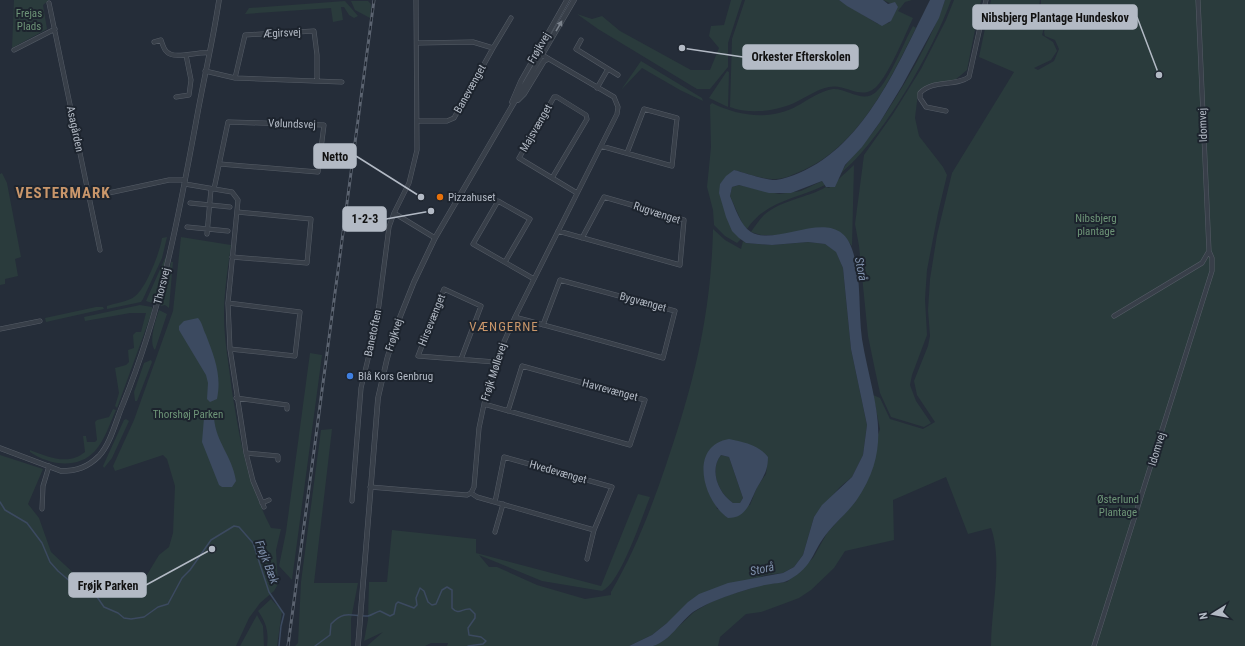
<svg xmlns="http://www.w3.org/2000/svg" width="1245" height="646" viewBox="0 0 1245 646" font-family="'Roboto Condensed',sans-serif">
<rect width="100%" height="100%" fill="#252d39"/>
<path fill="#2a3b3c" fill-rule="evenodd" d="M14 0H49L43 5 47 29 12 48Z
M731 0H742L728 43V67L710 89H697L598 29 577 14 592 19 602 16 620 31 691 70H710L719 48 709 36 711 26 724 25Z
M745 0H839L878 24 889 23 898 7 883 0H912L905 2 898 11 913 18C905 35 889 74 877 86 862 102 846 83 829 87 818 89 808 96 798 101 779 111 750 115 730 107L732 39Z
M945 0H951C934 49 881 141 841 173 851 154 869 140 880 122 903 88 932 39 945 0Z
M954 0H981L967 70 955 80 927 85 918 93 915 118 919 136 943 167 947 175 938 213 927 270 925 299 927 335 912 375 910 385 916 401 931 423 924 427 891 417 880 393 875 370 868 336 859 246 855 224 864 155 893 114 921 69 946 20Z
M991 0H1040L1039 7 1046 20 1042 35 1053 42 1057 51 1051 60 1034 68 1038 70 1054 61 1059 49 1055 40 1045 36 1044 32 1048 18 1041 5V0H1245V646H991C991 609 1003 562 991 528L968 534 946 477 893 500 894 540 845 551 834 568 811 590 799 598 783 604 761 612 746 614 720 637 718 646H653L664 640 694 612 709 603 729 595 766 584 787 582 813 558 827 533 856 501 880 429 873 395 880 398 890 419 923 429 935 422 917 395 914 381 928 346 930 336 928 310 930 279 937 235 952 173 1014 72 979 57Z
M345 1 358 16 354 18 349 15 344 7H341L343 20 333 22 331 8 245 14 249 8Z
M351 1H368L371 4 370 18 355 10Z
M913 26 916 28C889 82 858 148 799 172 792 175 784 179 776 179 765 180 745 173 734 170L720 184 741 239 737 243 725 236 714 225 713 210 707 187 711 147 710 105 712 103C738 116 770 121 797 106 808 100 820 91 833 89 847 88 863 104 876 92 889 81 904 42 913 26Z
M641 61 702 98 703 101 680 90 642 68 621 90Z
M727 71 729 72 728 107 709 98Z
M854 165 852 246 844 236 761 235 751 232C755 226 759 220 764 215 781 200 807 198 826 187L829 188Z
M2 173 7 183 21 257 15 259 18 276 5 279V284L0 285V174Z
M822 181 825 185C797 199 765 201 747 229L743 225 730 196 732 187 739 185 779 194 801 191Z
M713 229 725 240 741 249 743 241 746 243 772 245 808 242 825 244 836 251 843 268 851 349 867 425 863 455 852 477 840 487 814 517 803 555 794 567 783 573 765 575 667 623 652 635 629 646H447L448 643H431L425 646H367L383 632 364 641 368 620 369 582H387L392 530 476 539V553L601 586 638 494 650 497C642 517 620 584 602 591L542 581 479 555 489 567H497L537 585 585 599 611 595V592C635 551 651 509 666 465 694 383 711 315 713 229ZM709 452 768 457 766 474 757 487 750 505 717 509Z
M167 237 162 258 143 299 141 302 107 309V306C115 303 127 302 134 297 146 289 160 252 162 238Z
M181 237 231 245C228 268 224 291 224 315 224 340 229 365 232 391 240 442 247 481 271 528L281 529 276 550 278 584 274 591 260 603 249 618 236 646H0V455L43 469 28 504 39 518 51 552 80 579 104 588 117 597H129L145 578 159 555 169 547 173 533 175 486 167 459 163 455 115 471 113 466 134 420 173 311Z
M166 256 167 257 155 304 146 301Z
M171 262H173L169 308 165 305 161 306Z
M140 305 152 307V312L117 408 115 406 119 393 115 368 126 365 129 362 128 350 134 348 133 335 136 332H141L146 313H130L85 321 84 317Z
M96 307H103L104 309 46 322 45 318Z
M159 310 167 314 155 350C148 343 156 319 159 310Z
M310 353 322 355 292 580 279 566 286 532Z
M151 360 152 362 137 401H135L134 392 144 363Z
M113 409 116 410C110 423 105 440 95 451 77 470 49 465 30 452V450C48 457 68 466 85 452L83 436H86L87 442H95L97 440 95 422 97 420 109 417Z
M126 419 129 421 112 458 104 468 103 466 124 420Z
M332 429 314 583H358L351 619V646H295L298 643 301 582 321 430Z
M721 455 729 457 743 498 740 503H733C718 493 709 470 721 455Z
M271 599 282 611 277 646H267C269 632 266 622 258 611Z
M257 615 263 626 264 646H240Z"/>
<path fill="#3c4a60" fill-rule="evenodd" d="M839 0H883L888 4 895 2 898 7 891 21 882 26 847 6Z
M930 0H945L939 18 902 86 880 122 862 147 845 165 835 187H826L822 181 791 193H769L739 185 732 187 730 196C735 207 740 225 751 232 778 248 837 202 852 249 862 277 858 309 862 339 872 400 896 444 856 501 848 512 837 521 828 532 812 551 814 566 789 580 782 584 773 583 765 585 747 589 729 595 712 602 705 605 699 608 693 612 680 622 670 641 653 646 646 646 636 646 629 646L652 635 667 623 688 602 699 594 728 583 783 573 794 567 803 555 814 517 822 505 852 477 863 455 867 425 851 349 843 268 836 252 825 244 808 242 772 245 746 243 739 238 732 231 726 217 719 193 720 184 726 176 734 170C746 173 764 180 776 180 783 179 792 176 799 173 866 145 899 61 930 0Z
M198 318C202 322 203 329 206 335 214 356 222 375 217 399L210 402 207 399 208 383 206 375 179 330V326L184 321Z
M208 416 214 418C216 443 232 455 236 481L232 487H222L219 485 202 442 204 418Z
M729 439C743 442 759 445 768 457 768 470 764 476 758 486 750 500 748 518 728 518 703 501 688 446 729 439ZM721 455 729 457 743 498 740 503H733C718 493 709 470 721 455Z"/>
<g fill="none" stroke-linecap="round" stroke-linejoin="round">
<path stroke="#3c4a60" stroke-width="1.5" d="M0 502 5 510 27 523 42 543 50 562 58 571 79 589 88 590 95 594 104 607 118 613 124 618 131 619 144 617 158 607 168 604 182 578 190 570 211 540 234 526 239 527 253 543 269 592 284 614 281 626 279 646
M315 646 330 635 331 624C346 609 351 617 368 616 372 615 376 612 380 611L390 616 394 614 396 604 398 602 414 608 417 605 416 598 420 588 424 591 428 602 432 605 436 604 442 590 447 587 452 590V608C459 616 462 608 470 609L475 614V618L468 628 469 635 481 637 486 641 483 644 468 646"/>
<defs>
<path id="minor" d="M49 3 100 250
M581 40 576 49 618 75
M154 42 161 40C162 43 164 50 167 52 175 60 198 51 209 53
M417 43 473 42 493 48 454 118 447 121H417
M493 48 511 18
M14 50 55 29
M205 71 235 78 342 82
M235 78 245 35 314 31 317 55V81
M597 88 608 69
M176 97 189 95 191 80 186 55
M946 111 926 107 920 98V93C933 79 955 87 969 77L986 0
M601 146 672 166 677 118 644 109 627 153
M552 178 587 119 586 115 557 97H554L519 158 577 193
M185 184 232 192 238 200 228 303 230 349 246 453 253 481 264 507
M214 189 228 122 324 125 318 172 220 164
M90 197 169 180H185
M190 203 230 207
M394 213 435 238
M187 227 228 231
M558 231 680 265 684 220 604 197 582 238
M207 234 211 189
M232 257 307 263 311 219 237 212
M505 262 530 219 498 201 473 244 534 279
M228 303 300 312 295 356 230 349
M1114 316 1202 263 1209 251 1198 0
M515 317 518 318C566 331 615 344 663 358L675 311 560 280 543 325
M0 329 40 321
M461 359 481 306 444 289 418 356 495 362
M236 398 287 405V409
M484 404 630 445 645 400 522 366 508 411
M246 453 278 456V460
M370 487 467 495 471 493 474 487 479 428 488 385 495 362 515 317 617 114 618 107 614 97 537 52
M471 493 477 497 594 530 612 487 504 457 495 502
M352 501 361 388 373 338 379 305 389 227 394 213 409 183 417 150 416 0
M262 503 269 500
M42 509 43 486 49 466
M495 532 503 504
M587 559 594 530
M1094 646 1212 271V258L1209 251"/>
<path id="tertiary" d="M518 100 524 94 544 61 548 59
M512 102 521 81 567 0
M0 448 61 471C77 471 88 467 99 456 111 443 116 420 123 404 161 311 178 220 196 122 203 82 213 41 219 0
M358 646 378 398 387 359 398 322 414 282 435 238 574 0"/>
</defs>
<use href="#minor" stroke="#565d67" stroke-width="5"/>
<use href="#tertiary" stroke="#565d67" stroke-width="5.5"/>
<use href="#minor" stroke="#383f49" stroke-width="4"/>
<use href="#tertiary" stroke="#383f49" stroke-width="4.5"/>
<defs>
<path id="rail" d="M288 646 374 0"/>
</defs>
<use href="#rail" stroke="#5b6370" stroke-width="3"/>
<use href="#rail" stroke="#1d242e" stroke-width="1.5" stroke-dasharray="4.5" stroke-linecap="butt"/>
</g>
<defs><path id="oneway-solid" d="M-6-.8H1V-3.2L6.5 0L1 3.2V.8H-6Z"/></defs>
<use fill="#7c838d" href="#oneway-solid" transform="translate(559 26) rotate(-60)"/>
<circle fill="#e8710a" stroke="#1d242e" stroke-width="1.5" cx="440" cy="197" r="4"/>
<circle fill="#3f7fe0" stroke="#1d242e" stroke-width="1.5" cx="350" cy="376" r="4"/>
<g text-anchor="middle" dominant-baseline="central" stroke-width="4" stroke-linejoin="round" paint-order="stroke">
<g font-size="11" fill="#6d9477" stroke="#1d242e">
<text x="29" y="13">Frejas<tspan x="29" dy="13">Plads</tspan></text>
<text x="1096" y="218">Nibsbjerg<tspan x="1096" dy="13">plantage</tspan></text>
<text x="188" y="414">Thorshøj Parken</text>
<text x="1118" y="499">Østerlund<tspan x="1118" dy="13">Plantage</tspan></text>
</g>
<g font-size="11" fill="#b3bac5" stroke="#1d242e">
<text transform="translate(282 33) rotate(-3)">Ægirsvej</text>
<text transform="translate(539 48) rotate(-60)">Frøjkvej</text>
<text transform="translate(470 89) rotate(-61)">Banevænget</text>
<text transform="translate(292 124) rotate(2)">Vølundsvej</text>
<text transform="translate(1203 125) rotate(-92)">Idomvej</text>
<text transform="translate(536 128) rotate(-60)">Majsvænget</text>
<text transform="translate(75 129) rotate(78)">Asagården</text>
<text transform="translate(657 213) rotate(18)">Rugvænget</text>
<text transform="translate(162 286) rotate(-76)">Thorsvej</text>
<text transform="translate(643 302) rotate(15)">Bygvænget</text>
<text transform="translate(432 320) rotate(-68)">Hirsevænget</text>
<text transform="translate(373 333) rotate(-78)">Banetoften</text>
<text transform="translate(394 335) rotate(-72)">Frøjkvej</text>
<text transform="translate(494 372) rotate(-72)">Frøjk Møllevej</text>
<text transform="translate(610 390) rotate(15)">Havrevænget</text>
<text transform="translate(1157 449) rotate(-73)">Idomvej</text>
<text transform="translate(558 472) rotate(16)">Hvedevænget</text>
</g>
<g font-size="11" fill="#b3bac5" stroke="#1d242e" text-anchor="start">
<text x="448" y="197">Pizzahuset</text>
<text x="358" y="376">Blå Kors Genbrug</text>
</g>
<g font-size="12" font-style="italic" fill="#7e8faa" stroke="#1d242e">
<text transform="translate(861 269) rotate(79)">Storå</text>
<text transform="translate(267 562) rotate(69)">Frøjk Bæk</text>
<text transform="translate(762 569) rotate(-12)">Storå</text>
</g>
<g font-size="13" letter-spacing="1" fill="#c9966a" stroke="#1d242e">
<text x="504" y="326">VÆNGERNE</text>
</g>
<g font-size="15" font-weight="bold" letter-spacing="1" fill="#c9966a" stroke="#1d242e">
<text x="63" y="193">VESTERMARK</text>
</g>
</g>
<path fill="none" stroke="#b3bac5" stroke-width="1.5" d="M1159 75L1137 17M682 48L743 57M421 197L356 156M431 211L386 219M212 549L146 585"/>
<g fill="#b3bac5" stroke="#1d242e" stroke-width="1.5">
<circle cx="1159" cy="75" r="4"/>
<circle cx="682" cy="48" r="4"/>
<circle cx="421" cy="197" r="4"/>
<circle cx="431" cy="211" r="4"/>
<circle cx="212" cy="549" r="4"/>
</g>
<g fill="#b3bac5" stroke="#b3bac5" stroke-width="1.5">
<rect x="973" y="5" width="164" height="24" rx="4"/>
<rect x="743" y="45" width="115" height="24" rx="4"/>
<rect x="314" y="144" width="42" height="24" rx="4"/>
<rect x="343" y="207" width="43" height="24" rx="4"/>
<rect x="69" y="573" width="77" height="24" rx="4"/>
</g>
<g font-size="12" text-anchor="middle" font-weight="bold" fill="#111">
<text x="1055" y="22">Nibsbjerg Plantage Hundeskov</text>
<text x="801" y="61">Orkester Efterskolen</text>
<text x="335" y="161">Netto</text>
<text x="365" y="223">1-2-3</text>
<text x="108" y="590">Frøjk Parken</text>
</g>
<g transform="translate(1213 614) rotate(259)" stroke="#1d242e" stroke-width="3" paint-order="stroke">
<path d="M0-3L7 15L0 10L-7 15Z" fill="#b3bac5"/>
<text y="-6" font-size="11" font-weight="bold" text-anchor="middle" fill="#b3bac5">N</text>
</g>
</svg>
